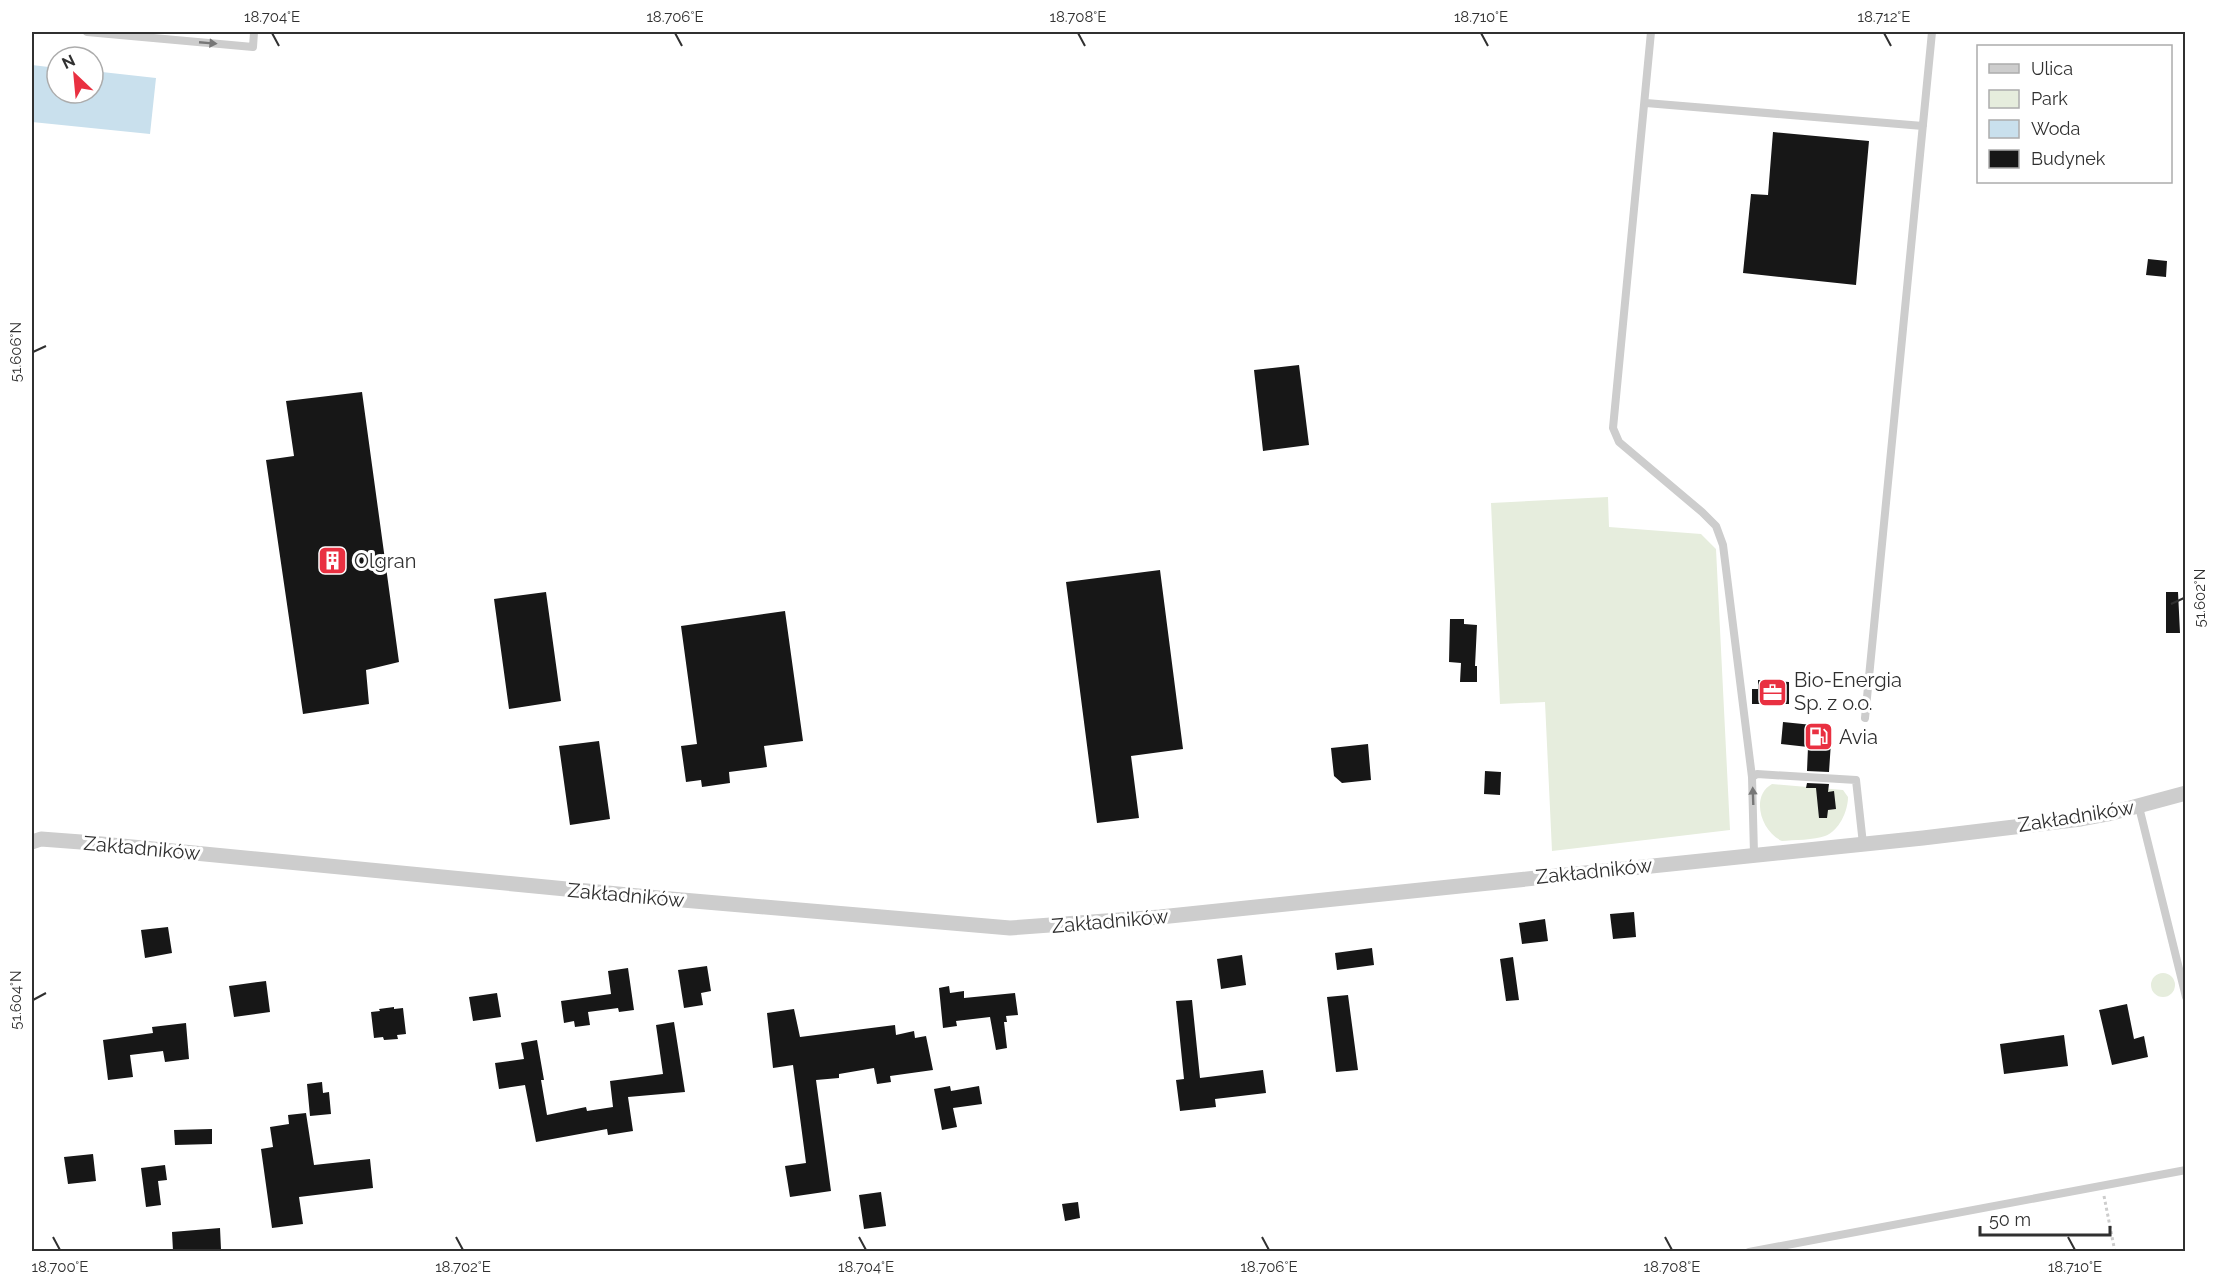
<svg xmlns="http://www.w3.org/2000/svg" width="2217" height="1283" viewBox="0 0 2217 1283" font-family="Raleway,sans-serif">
<rect width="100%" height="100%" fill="#fff"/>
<path fill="#e6eddd" d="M1608 497 1609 527 1701 534 1716 549 1730 830 1552 851 1545 702 1500 704 1491 503Z
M1772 784 1843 790 1848 797C1848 811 1839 831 1825 836 1815 840 1793 840 1782 841 1761 832 1750 796 1772 784Z
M2151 985a12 12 0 1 1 24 0a12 12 0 1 1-24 0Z"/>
<path fill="#c9e0ed" d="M32 65 57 68V93H93V71L156 78 150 134 32 122Z"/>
<path fill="#171717" d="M1773 132 1869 141 1856 285 1743 273 1751 194 1768 195Z
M2148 259 2167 261 2166 277 2146 275Z
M1299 365 1309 445 1263 451 1254 370Z
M362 392 399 662 366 670 369 704 303 714 266 460 294 456 286 401Z
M1160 570 1183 749 1131 756 1139 818 1097 823 1066 582Z
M546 592 561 701 509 709 494 599Z
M2166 592H2178L2180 633H2166Z
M785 611 803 741 764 746 767 767 729 772 730 783 702 787 701 780 686 782 681 746 697 744 681 626Z
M1450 619H1464V624L1477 625 1475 666H1477V682H1460L1461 663 1449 662Z
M1758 680 1789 682V704H1752V689H1758Z
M1783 722 1832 727 1829 772 1807 771 1808 747 1781 744Z
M599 741 610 819 570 825 559 746Z
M1368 744 1371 780 1342 783 1334 776 1331 748Z
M1485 771 1501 772 1500 795 1484 794Z
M1807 783 1829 784 1828 792 1834 791 1836 809 1828 810 1827 818H1819L1816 788H1806Z
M1634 912 1636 937 1613 939 1610 914Z
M1545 919 1548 941 1522 944 1519 923Z
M168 927 172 953 145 958 141 930Z
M1372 948 1374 965 1337 970 1335 953Z
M1242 955 1246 985 1221 989 1217 959Z
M1513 957 1519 1000 1506 1001 1500 959Z
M707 966 711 991 701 993 703 1005 684 1008 678 970Z
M628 968 634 1010 619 1012 618 1008 588 1012 590 1025 575 1027 574 1021 564 1023 561 1001 611 994 608 971Z
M266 981 270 1012 234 1017 229 986Z
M949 986 950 993 964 991V998L1015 993 1018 1015 1006 1016 1007 1022H1004L1007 1048 996 1050 990 1017 956 1021 957 1026 943 1028 939 988Z
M497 993 501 1017 473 1021 469 997Z
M1348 995 1358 1070 1336 1072 1327 997Z
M1192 1000 1200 1078 1263 1070 1266 1093 1215 1099 1216 1107 1180 1111 1176 1080 1184 1079 1176 1001Z
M2127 1004 2134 1039 2144 1036 2148 1057 2112 1065 2099 1010Z
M394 1007V1009L403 1008 406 1034 397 1035 398 1039 384 1040 383 1037 374 1038 371 1012 380 1011 379 1009Z
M794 1009 800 1037 895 1025 896 1035 914 1031 915 1038 926 1036 933 1070 890 1076 891 1082 877 1084 874 1068 839 1074V1078L816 1080 831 1191 790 1197 785 1166 806 1163 793 1065 773 1068 767 1013Z
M674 1022 685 1092 628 1097 633 1131 608 1135 607 1129 536 1142 525 1085 499 1089 495 1063 524 1059 521 1043 537 1040 544 1080H541L547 1115 586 1107 587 1111 613 1107 610 1081 663 1074 656 1025Z
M186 1023 189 1059 165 1062 163 1051 130 1055 133 1077 108 1080 103 1040 153 1033 152 1027Z
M2064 1035 2068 1066 2004 1074 2000 1044Z
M322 1082 323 1093 329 1092 331 1114 310 1116 307 1084Z
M950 1086 951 1091 979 1086 982 1104 953 1108 957 1127 942 1130 934 1089Z
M306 1113 314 1165 370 1159 373 1188 299 1197 303 1224 272 1228 261 1149 273 1147 270 1127 289 1124 288 1115Z
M212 1129V1144L175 1145 174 1130Z
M93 1154 96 1181 68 1184 64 1157Z
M165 1165 167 1180 158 1181 161 1205 146 1207 141 1168Z
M881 1192 886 1226 864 1229 859 1195Z
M1078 1202 1080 1218 1065 1221 1062 1204Z
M220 1228 221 1249 173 1251 172 1232Z"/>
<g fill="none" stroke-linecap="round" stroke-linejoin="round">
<path stroke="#cdcdcd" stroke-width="3" stroke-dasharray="3 3" stroke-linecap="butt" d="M2104 1196 2115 1252"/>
<path stroke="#cdcdcd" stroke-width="8" d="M87 32 253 47 254 32
M1651 32 1613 428 1619 442 1702 512 1716 526 1723 545 1752 777
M1646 103 1923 126
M1865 718 1932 32
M2139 807 2186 997
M1754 854 1752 777 1757 774 1856 780 1863 844
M1749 1252 2186 1170"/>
<path stroke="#cdcdcd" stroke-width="15" d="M32 842 41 839 81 842 659 898 1010 928 1160 917 1923 838 2081 819 2108 814 2186 793"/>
</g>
<defs><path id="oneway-solid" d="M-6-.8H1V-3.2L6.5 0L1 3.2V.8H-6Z" transform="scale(1.5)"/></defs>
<g fill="#777">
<use href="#oneway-solid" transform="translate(208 43) rotate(5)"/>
<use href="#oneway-solid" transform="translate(1753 796) rotate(-92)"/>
</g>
<path fill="none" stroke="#303030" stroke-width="2" d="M272 33 279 46M675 33 682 46M1078 33 1085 46M1481 33 1488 46M1884 33 1891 46M33 352 46 346M2171 604 2184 598M33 1000 46 993M53 1237 60 1250M456 1237 463 1250M859 1237 866 1250M1262 1237 1269 1250M1665 1237 1672 1250M2068 1237 2075 1250"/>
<defs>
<symbol id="building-square" viewBox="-11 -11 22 22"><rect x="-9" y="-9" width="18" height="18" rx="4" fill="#e93041" stroke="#fff"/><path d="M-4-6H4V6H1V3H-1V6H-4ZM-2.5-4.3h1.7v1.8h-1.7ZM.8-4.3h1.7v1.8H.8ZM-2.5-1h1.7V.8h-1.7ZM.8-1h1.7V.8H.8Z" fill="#fff"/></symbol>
<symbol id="office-square" viewBox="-11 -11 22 22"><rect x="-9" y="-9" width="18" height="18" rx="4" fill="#e93041" stroke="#fff"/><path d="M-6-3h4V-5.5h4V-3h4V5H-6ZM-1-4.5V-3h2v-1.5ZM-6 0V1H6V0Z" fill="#fff"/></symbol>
<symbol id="fuel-square" viewBox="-11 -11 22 22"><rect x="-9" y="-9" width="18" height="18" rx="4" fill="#e93041" stroke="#fff"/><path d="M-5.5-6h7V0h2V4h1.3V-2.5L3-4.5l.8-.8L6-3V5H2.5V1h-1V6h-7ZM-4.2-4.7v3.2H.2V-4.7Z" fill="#fff"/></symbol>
</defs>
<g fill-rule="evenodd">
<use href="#building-square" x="316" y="544" width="33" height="33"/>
<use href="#office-square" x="1756" y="676" width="33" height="33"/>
<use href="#fuel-square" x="1802" y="720" width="33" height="33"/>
</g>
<g text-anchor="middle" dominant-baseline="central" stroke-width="6" stroke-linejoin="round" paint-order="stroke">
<g font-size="20" fill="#303030" stroke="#fff" text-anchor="start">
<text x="354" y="561">Olgran</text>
<text x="1794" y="680">Bio-Energia<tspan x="1794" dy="23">Sp. z o.o.</tspan></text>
<text x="1839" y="737">Avia</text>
</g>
<g font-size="20" fill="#303030" stroke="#fff">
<text transform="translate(2076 816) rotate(-9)">Zakładników</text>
<text transform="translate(142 848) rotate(5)">Zakładników</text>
<text transform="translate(1594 871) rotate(-6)">Zakładników</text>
<text transform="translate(626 895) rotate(5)">Zakładników</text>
<text transform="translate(1110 921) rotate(-5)">Zakładników</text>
</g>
</g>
<rect width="2217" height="1283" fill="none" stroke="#ffffff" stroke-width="66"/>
<rect x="1977" y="45" width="195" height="138" fill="#ffffff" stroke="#acacac" stroke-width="1.5"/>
<rect x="1989" y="64" width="30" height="9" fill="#cdcdcd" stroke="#acacac" stroke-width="1.5"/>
<text x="2031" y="75" font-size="18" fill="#303030">Ulica</text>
<rect x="1989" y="90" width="30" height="18" fill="#e6eddd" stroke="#acacac" stroke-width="1.5"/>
<text x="2031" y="105" font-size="18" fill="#303030">Park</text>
<rect x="1989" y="120" width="30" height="18" fill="#c9e0ed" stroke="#acacac" stroke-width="1.5"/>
<text x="2031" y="135" font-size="18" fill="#303030">Woda</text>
<rect x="1989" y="150" width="30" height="18" fill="#171717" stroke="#acacac" stroke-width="1.5"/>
<text x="2031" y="165" font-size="18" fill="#303030">Budynek</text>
<g transform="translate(75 75) rotate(334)"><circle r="28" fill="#ffffff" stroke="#acacac" stroke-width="1.5"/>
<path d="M0-4.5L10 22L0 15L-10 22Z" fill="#e93041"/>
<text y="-9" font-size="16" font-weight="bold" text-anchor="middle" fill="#303030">N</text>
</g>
<path d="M1980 1226v9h130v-9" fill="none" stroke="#303030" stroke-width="3"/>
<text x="1989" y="1226" font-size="18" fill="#303030" stroke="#ffffff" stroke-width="4.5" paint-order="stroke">50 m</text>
<rect x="33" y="33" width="2151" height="1217" fill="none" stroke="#303030" stroke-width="2"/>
<g font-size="15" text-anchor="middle" fill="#303030">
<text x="272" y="22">18.704°E</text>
<text x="675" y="22">18.706°E</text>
<text x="1078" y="22">18.708°E</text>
<text x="1481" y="22">18.710°E</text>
<text x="1884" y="22">18.712°E</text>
<text transform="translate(16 352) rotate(-90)" y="5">51.606°N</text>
<text transform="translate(2200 598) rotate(-90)" y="5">51.602°N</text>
<text transform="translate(16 1000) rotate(-90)" y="5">51.604°N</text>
<text x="60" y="1272">18.700°E</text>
<text x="463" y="1272">18.702°E</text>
<text x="866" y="1272">18.704°E</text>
<text x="1269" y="1272">18.706°E</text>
<text x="1672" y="1272">18.708°E</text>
<text x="2075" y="1272">18.710°E</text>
</g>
</svg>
